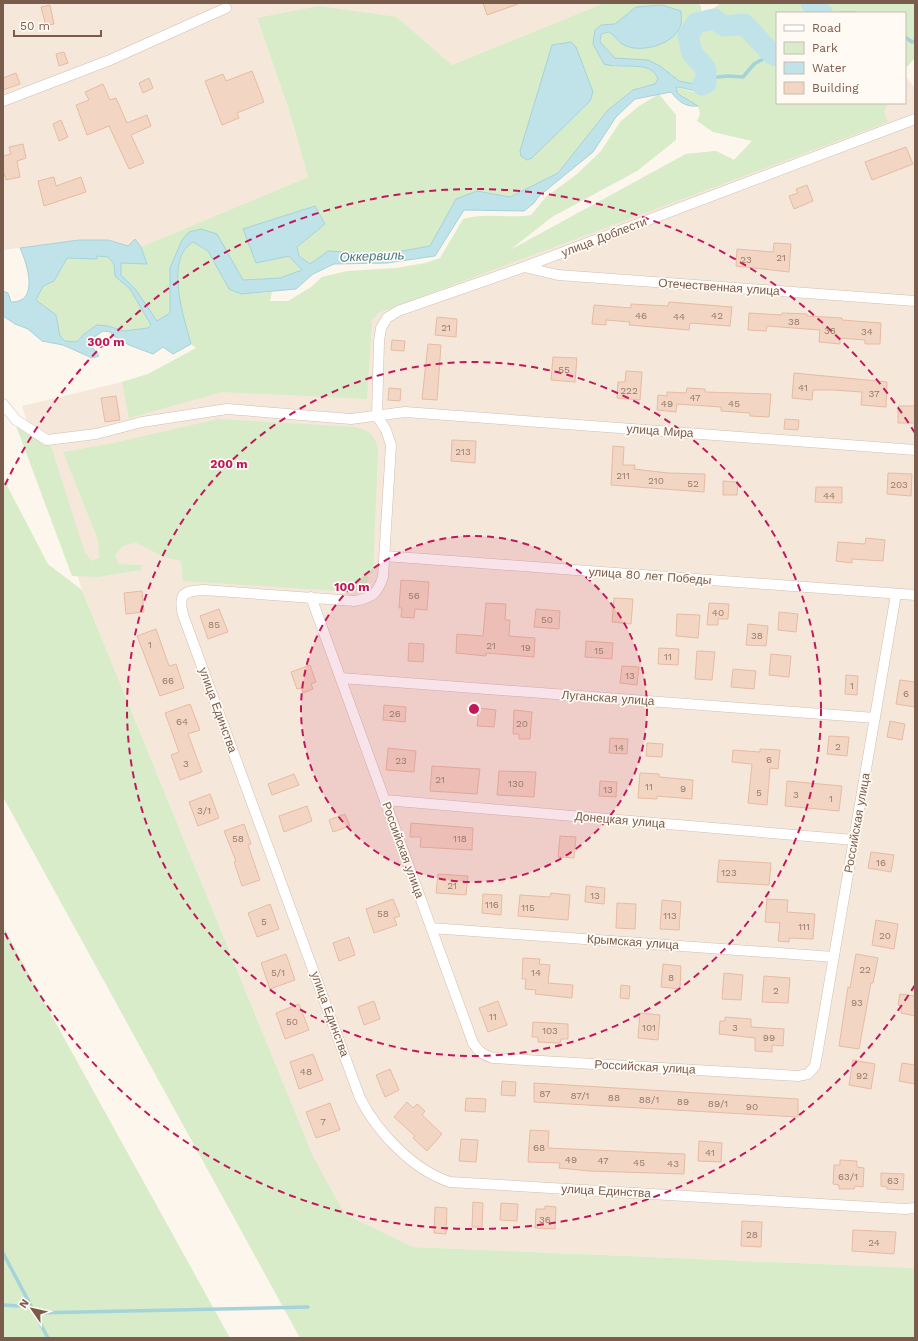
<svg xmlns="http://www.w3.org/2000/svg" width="918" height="1341" viewBox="0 0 918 1341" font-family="'Work Sans',sans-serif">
<rect width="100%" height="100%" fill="#fdf6ec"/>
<path fill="#f5e8da" d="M3 3H604L452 65 397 17 257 18 289 110 308 177 141 247 135 240 128 246 108 240H79L3 250Z
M905 76 915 88V1268L413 1247 345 1214 313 1156 82 590 22 406 122 382 148 374 246 322 507 252 686 154 716 151 734 160 787 103H905Z"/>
<path fill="#d8ecc9" d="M604 3H698L701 6 702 17 721 3H915V58L905 69V13H777V103H888L884 112 888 122 378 313 372 320 367 399 222 392 129 418 122 382 148 374 196 348 191 344C184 318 164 260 193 242L208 251 229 289 241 294 272 292 270 301H288L311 287 322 277 347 271 396 268 425 263 440 258 463 219C485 212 508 219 531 215L546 197 577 174 601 151 620 122 639 106 659 94 676 115V140L637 171 552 217 510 250 686 154 716 151 734 160 752 141 713 132 697 121 700 114 698 106 678 94 676 87 693 92 707 89 699 68V81L695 84 679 81 660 66 648 60 615 58 600 42 601 34 609 32 614 35 618 41 662 5 636 7 615 24 601 25 593 44 615 67C630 67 652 61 658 79L655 84 633 90 608 110 558 173 510 197 477 191 456 199 430 246 385 254 328 251 310 264 299 256 297 247 325 224 315 206 289 256 303 270 280 278 242 280 217 234 189 232 170 268V314L157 321 121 275V263L147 264 141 247 308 177 289 110 257 18 319 6 397 17 452 65Z
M97 256 108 257 114 264 115 276 130 289 151 325 148 328 124 331 108 326 83 335 77 342 65 341 60 336 56 315 36 300 43 286 54 281 67 258 97 259Z
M218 419 355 427C370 431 376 435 378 451L373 573 368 575 367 588 352 592 183 581 181 561 164 557 135 542 123 546 115 555 119 564 142 565 141 570 98 577 72 576 15 423 28 434 51 446 84 550 91 561 99 558 98 540 63 452 109 444Z
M3 478 48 564 82 590 313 1156 345 1214 413 1247 915 1268V1338H300L3 797Z
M3 926 32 980 230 1338H3Z"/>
<path fill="#bfe3e8" stroke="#a5d3da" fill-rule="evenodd" d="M662 5 681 11C681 15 682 20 681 24 676 44 643 53 626 46 618 43 616 36 609 32L601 34 600 42 615 58 648 60 660 66 679 81 694 84 699 81V68L695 63 700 60 712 67V84C699 97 691 88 676 87L678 94 698 106C685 107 679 102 671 92L635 99 616 117 593 152 539 196 534 203 524 211 464 210 435 256 387 263 334 264 313 274 296 289 241 294 229 289 208 251 193 242C164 259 184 318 191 344L173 354 163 347 153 354 129 345 112 335 111 332 103 331 88 341 99 356 92 358 63 345 42 341 28 329 15 324 3 316V291L8 293 11 302C40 303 27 263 20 248L79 240H108L128 246 135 239 141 247 147 264 121 263V275L136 290 157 321 170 313V268L182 240 189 232 201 229 217 234 243 280 280 278 302 270 289 256 256 263 243 229 315 206 325 224 297 247 299 256 310 264 328 251 385 254 430 246 456 199 477 191 510 197 558 173 608 110 633 90 655 84 658 79C651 59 623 70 604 64L593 44 595 30 601 25 615 24 636 7ZM97 256 108 257 114 264 115 276 130 289 151 325 148 328 124 331 108 326 97 325 83 335 77 342 65 341 60 336 56 315 36 300 43 286 54 281 67 258 97 259Z
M571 42 576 47 593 92 590 101 532 158 527 160 521 156 520 151 552 45Z"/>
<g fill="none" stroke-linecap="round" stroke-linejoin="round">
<path stroke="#a5d3da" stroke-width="3.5" d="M840 13H855
M905 37 912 42 915 41
M708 78 728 76 743 77 754 64 772 54
M3 1253 48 1338
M3 1305 19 1306
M35 1313 308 1307"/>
<path stroke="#bfe3e8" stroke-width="21" d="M811 3 822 13
M702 85 706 83V69L692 53 688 36 696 23 714 19 724 26 744 24 772 54 777 56"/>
</g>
<path fill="#f3d5c3" stroke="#e6bba3" d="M483 3H517L518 4 487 15Z
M50 5 54 24 46 26 41 7Z
M64 52 68 63 59 66 56 54Z
M252 71 264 102 237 113 239 118 222 125 205 81 223 74 226 81Z
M16 73 20 84 3 90V78Z
M149 78 153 88 143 93 139 83Z
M103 84 110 100 116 98 127 123 147 115 151 126 131 135 144 163 129 169 109 126 87 135 76 105 89 100 85 92Z
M61 120 68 137 59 141 53 124Z
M23 144 26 158 17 161 20 177 6 180 3 171V156L11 154 9 147Z
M906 147 913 164 872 180 865 162Z
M54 177 56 186 81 177 86 192 44 206 38 181Z
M807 185 813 201 794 209 789 196 798 193 796 189Z
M774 243 791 244 789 272 736 266 737 249 773 252Z
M669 302 732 307 730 326 690 323 689 330 629 325 630 322 606 320V325L592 324 594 305 631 308V304L668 306Z
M749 313 782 315V313L807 314V316L842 318V320L881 323 880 344H865V340L840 338V344L819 342 820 330 767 326 766 331 748 330Z
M437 317 457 319 456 337 435 335Z
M392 340 405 341 404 351 391 350Z
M428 344 441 345 437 400 422 399Z
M553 357 577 358 575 382 551 380Z
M626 371 642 372 640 400 617 398 618 382H625Z
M794 373 887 382 886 407 861 405 862 392 833 390H813L812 400 792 398Z
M389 388 401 389 400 401 388 400Z
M687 388 705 389V392L771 394 769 417 750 416V413L721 411V407L677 404 676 412 657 410 658 395 667 396V392L686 393Z
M116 396 120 420 105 422 101 398Z
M898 406H915V423H898Z
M785 419 799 420 798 430 784 429Z
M452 440 476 441 475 463 451 461Z
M613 446 624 447 623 465H635L634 469 668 473 705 474 704 492 611 485Z
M888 473 912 474 911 496 887 494Z
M723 481 738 482 737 495H723Z
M816 487H842V503L815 502Z
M866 538 885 540 883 561 852 559V563L836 561 838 542 865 544Z
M401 580 429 582 427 610 415 609 414 618 401 617 402 608H399Z
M142 591 144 612 126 614 124 593Z
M614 598 633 599 631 624 612 622Z
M486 603 506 604 505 620H510L509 636 535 638 534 657 486 653V656L456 653 457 634 483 636Z
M709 603 729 604 728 619H718V625H707Z
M219 609 228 632 208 639 200 616Z
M536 609 560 611 559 629 534 627Z
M779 612 798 614 796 632 778 630Z
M677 614 700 615 698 638 676 636Z
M748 624 768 626 766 646 746 645Z
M156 629 169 666 176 664 184 688 160 696 137 636Z
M586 641 613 643 612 659 585 657Z
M409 643 424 644 423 662 408 661Z
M659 648 679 649 678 665 658 664Z
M697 651 715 652 712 680 695 679Z
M771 654 791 656 789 677 769 675Z
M310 665 316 682 311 684 313 689 303 693 301 688 297 689 291 672Z
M622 666 639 667 637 685 620 683Z
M733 669 756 671 754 689 731 687Z
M846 675 858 676 857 695 845 694Z
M900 680 915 682V707L896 704Z
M190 704 200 730 188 734 202 772 180 780 171 755 179 752 165 713Z
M384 705 406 707 405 722 383 720Z
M479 708 496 710 494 727 477 726Z
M514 710 532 712 530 739H519V734H513Z
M890 721 905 724 902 740 887 737Z
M829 736 849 737 847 756 827 754Z
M610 738 628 739 627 754 609 753Z
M647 743 663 744 662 757 646 756Z
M388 748 416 751 414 772 386 770Z
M760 749 780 750 778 769 770 768 767 805 748 803 752 764 732 762 733 750 760 752Z
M432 766 480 769 477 794 430 791Z
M499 771 536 772 534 797 497 795Z
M640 773 659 774V777L693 780 692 799 657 796V799L638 798Z
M294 774 299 785 272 795 268 784Z
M600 781 617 782 616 797 599 796Z
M787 781 842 786 839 811 785 806Z
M210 794 219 818 198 826 189 802Z
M307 806 312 821 284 832 279 816Z
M345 814 350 826 333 832 329 820Z
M411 823 473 828 472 850 420 847 421 837H410Z
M244 824 251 844 248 845 260 880 242 886 234 862 236 861 224 831Z
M560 836 576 837 574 858 558 857Z
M871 852 894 855 891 872 868 868Z
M719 860 771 863 769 885 717 882Z
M438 874 468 876 466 895 436 893Z
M586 886 605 888 604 904 585 902Z
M551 893 570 895 568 920 518 916 520 895 550 897Z
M483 894 502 895 501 915 482 913Z
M393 899 400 916 394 918 397 925 374 933 366 909Z
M767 899 788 900 787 912 815 914 813 939 789 938V942L778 941 780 923 765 922Z
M662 900 681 902 679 930 660 929Z
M617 903 636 904 635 929 616 928Z
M270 904 279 929 257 937 248 913Z
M876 920 898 924 894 949 872 945Z
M349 937 355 955 339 961 333 943Z
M286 954 295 980 270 989 261 963Z
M856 954 878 958 873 983H871L859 1049 839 1046 848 987 850 988Z
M523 958 540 959 539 964 550 965 548 983 573 985 572 998 535 994 536 990 525 989 526 979H522Z
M663 964 681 966 680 989 661 987Z
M724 973 743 975 741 1000 722 999Z
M764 976 790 978 788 1003 762 1002Z
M621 985 630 986 629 999 620 998Z
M900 994 915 996V1016L901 1013 902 1006 898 1005Z
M374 1001 380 1019 364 1025 358 1007Z
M498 1001 507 1025 488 1032 479 1008Z
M299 1004 309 1030 285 1039 276 1013Z
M640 1013 660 1015 658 1040 638 1038Z
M725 1017 751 1019V1027L784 1029 783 1046 772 1045V1052L755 1051V1038L719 1034 720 1021H725Z
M533 1022 568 1024V1039H561L560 1043 538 1042V1037H532Z
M313 1054 323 1080 299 1089 290 1062Z
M853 1060 875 1064 871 1089 849 1085Z
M902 1063 915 1065V1084L899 1081Z
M390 1069 399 1090 385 1097 376 1075Z
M502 1081 516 1082 515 1096 501 1095Z
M534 1083 798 1099V1117L534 1102Z
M466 1098 486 1099 485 1112 465 1111Z
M407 1102 413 1108 417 1104 425 1111 422 1115 442 1134 427 1151 413 1138 415 1136 394 1117Z
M330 1103 340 1130 316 1138 306 1112Z
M530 1130 549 1131 548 1148 685 1154 684 1174 590 1171 559 1168 560 1163 528 1162Z
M461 1139 478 1140 476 1162 459 1161Z
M699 1141 722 1143 721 1162 698 1161Z
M840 1160 857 1161V1167L864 1168 863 1187 855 1186 854 1189H839V1185L833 1184 834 1165H840Z
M881 1173 904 1174 903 1190 887 1189V1187L881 1186Z
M473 1202 483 1203 482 1227H472Z
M501 1203 518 1204 517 1221 500 1220Z
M545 1206 556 1207 555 1229 535 1228 536 1209H545Z
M435 1207 447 1208 446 1234 434 1233Z
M742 1221 762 1222 761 1247 741 1246Z
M853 1230 896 1232 894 1254 852 1251Z"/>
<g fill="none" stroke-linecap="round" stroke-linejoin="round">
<defs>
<path id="street" d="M3 101 110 60 226 8
M915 119 524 267 398 311 387 318 381 328 379 341 377 416 386 430 391 445 383 577C377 595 372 597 355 601L204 590C183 591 178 594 183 615L360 1098C377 1132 413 1170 450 1182L905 1209 915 1208
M524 267 558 275 915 301
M3 404 16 420 47 440 96 434 142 422 227 409 351 419 405 412 915 450
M384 556 915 595
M311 597 473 1043C478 1051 483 1055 493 1058L798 1076 808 1074 815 1066 817 1055 896 594
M341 678 875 718
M385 800 854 840
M431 928 834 957"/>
</defs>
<use href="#street" stroke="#d1beb0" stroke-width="11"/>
<use href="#street" stroke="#fff" stroke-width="10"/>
</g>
<circle cx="474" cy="709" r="173" fill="#c2185b" fill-opacity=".12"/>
<g fill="none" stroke="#c2185b" stroke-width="2" stroke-dasharray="7 5">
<circle cx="474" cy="709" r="173"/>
<circle cx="474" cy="709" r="347"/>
<path d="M915 985A520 520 0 0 1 5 933M5 485A520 520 0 0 1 915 433"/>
</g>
<g text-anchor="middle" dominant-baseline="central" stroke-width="3.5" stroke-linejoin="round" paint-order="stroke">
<g font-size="10" fill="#987a6a">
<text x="781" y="257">21</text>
<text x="746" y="259">23</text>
<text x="641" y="315">46</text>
<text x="717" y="315">42</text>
<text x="679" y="316">44</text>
<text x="794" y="321">38</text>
<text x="446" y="327">21</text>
<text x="830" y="330">36</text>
<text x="867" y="331">34</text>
<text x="564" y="369">55</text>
<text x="803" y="387">41</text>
<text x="629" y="390">222</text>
<text x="874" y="393">37</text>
<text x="695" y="397">47</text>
<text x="667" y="403">49</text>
<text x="734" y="403">45</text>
<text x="463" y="451">213</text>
<text x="623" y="475">211</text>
<text x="656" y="480">210</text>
<text x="693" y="483">52</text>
<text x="899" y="484">203</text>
<text x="829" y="495">44</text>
<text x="414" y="595">56</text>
<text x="718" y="612">40</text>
<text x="547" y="619">50</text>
<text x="214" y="624">85</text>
<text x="757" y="635">38</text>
<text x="150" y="644">1</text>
<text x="491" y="645">21</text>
<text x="526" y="647">19</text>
<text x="599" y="650">15</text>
<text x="668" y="656">11</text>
<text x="630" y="675">13</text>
<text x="168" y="680">66</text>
<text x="852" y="685">1</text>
<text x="906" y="693">6</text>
<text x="395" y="713">26</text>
<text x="182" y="721">64</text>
<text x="522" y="723">20</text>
<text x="838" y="746">2</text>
<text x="619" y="747">14</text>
<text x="769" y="759">6</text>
<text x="401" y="760">23</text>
<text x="186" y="763">3</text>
<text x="440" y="779">21</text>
<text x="516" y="783">130</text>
<text x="649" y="786">11</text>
<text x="683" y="788">9</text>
<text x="608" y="789">13</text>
<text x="759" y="792">5</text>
<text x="796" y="794">3</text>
<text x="831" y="798">1</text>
<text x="204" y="810">3/1</text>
<text x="238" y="838">58</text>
<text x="460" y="838">118</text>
<text x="881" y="862">16</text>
<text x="729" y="872">123</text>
<text x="452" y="885">21</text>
<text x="595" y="895">13</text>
<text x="492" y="904">116</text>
<text x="528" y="907">115</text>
<text x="383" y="913">58</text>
<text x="670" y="915">113</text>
<text x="264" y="921">5</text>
<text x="804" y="926">111</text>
<text x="885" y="935">20</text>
<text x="865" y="969">22</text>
<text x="278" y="972">5/1</text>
<text x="536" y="972">14</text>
<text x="671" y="977">8</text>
<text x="776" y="990">2</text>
<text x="857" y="1002">93</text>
<text x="493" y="1016">11</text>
<text x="292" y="1021">50</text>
<text x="649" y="1027">101</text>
<text x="735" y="1027">3</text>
<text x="550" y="1030">103</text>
<text x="769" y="1037">99</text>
<text x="306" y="1071">48</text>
<text x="862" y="1075">92</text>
<text x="545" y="1093">87</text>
<text x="580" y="1095">87/1</text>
<text x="614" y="1097">88</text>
<text x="649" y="1099">88/1</text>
<text x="683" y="1101">89</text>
<text x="718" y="1103">89/1</text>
<text x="752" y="1106">90</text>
<text x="323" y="1121">7</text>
<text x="539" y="1147">68</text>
<text x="710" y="1152">41</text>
<text x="571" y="1159">49</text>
<text x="603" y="1160">47</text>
<text x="639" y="1162">45</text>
<text x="673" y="1163">43</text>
<text x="848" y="1176">63/1</text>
<text x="893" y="1180">63</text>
<text x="545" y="1219">36</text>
<text x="752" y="1234">28</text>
<text x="874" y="1242">24</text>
</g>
<g font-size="12" fill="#7a5c4d" stroke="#fffaf3">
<text transform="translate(604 237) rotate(-21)">улица Доблести</text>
<text transform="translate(719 287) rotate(4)">Отечественная улица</text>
<text transform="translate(660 431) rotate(4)">улица Мира</text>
<text transform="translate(650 576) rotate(4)">улица 80 лет Победы</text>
<text transform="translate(608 698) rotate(4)">Луганская улица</text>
<text transform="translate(218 710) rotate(70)">улица Единства</text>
<text transform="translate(620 820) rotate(5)">Донецкая улица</text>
<text transform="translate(857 823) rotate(-80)">Российская улица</text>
<text transform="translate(403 850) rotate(70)">Российская улица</text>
<text transform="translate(633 942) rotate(4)">Крымская улица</text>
<text transform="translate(330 1014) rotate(70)">улица Единства</text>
<text transform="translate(645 1067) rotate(3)">Российская улица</text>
<text transform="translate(606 1191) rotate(3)">улица Единства</text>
</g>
<g font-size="13" font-style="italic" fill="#437c86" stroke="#fffaf3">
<text transform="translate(372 256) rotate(-2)">Оккервиль</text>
</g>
</g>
<circle cx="474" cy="709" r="6" fill="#c2185b" stroke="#fffaf3" stroke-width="2"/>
<g font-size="12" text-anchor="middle" font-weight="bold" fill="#c2185b" stroke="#fffaf3" stroke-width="3.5" stroke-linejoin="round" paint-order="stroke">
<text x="106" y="346">300 m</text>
<text x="229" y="468">200 m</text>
<text x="352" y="591">100 m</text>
</g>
<rect width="918" height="1341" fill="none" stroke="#7a5c4d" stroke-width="8"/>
<rect x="776" y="12" width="130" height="92" fill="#fffaf3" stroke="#cabbb1"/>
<rect x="784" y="25" width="20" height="6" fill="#ffffff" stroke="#cabbb1"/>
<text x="812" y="32" font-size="12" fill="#7a5c4d">Road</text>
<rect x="784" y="42" width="20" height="12" fill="#d8ecc9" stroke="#cabbb1"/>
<text x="812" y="52" font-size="12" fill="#7a5c4d">Park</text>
<rect x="784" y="62" width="20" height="12" fill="#bfe3e8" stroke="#cabbb1"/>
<text x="812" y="72" font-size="12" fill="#7a5c4d">Water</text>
<rect x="784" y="82" width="20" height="12" fill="#f3d5c3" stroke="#cabbb1"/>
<text x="812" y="92" font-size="12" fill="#7a5c4d">Building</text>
<g transform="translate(32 1309) rotate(304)" stroke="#fffaf3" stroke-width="3" paint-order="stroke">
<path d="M0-3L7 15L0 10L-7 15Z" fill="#7a5c4d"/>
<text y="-6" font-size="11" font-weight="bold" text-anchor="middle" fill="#7a5c4d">N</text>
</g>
<path d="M14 30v6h87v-6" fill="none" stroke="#7a5c4d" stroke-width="2"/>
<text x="20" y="30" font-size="12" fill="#7a5c4d" stroke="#fffaf3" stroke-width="3" paint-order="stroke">50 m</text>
</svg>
